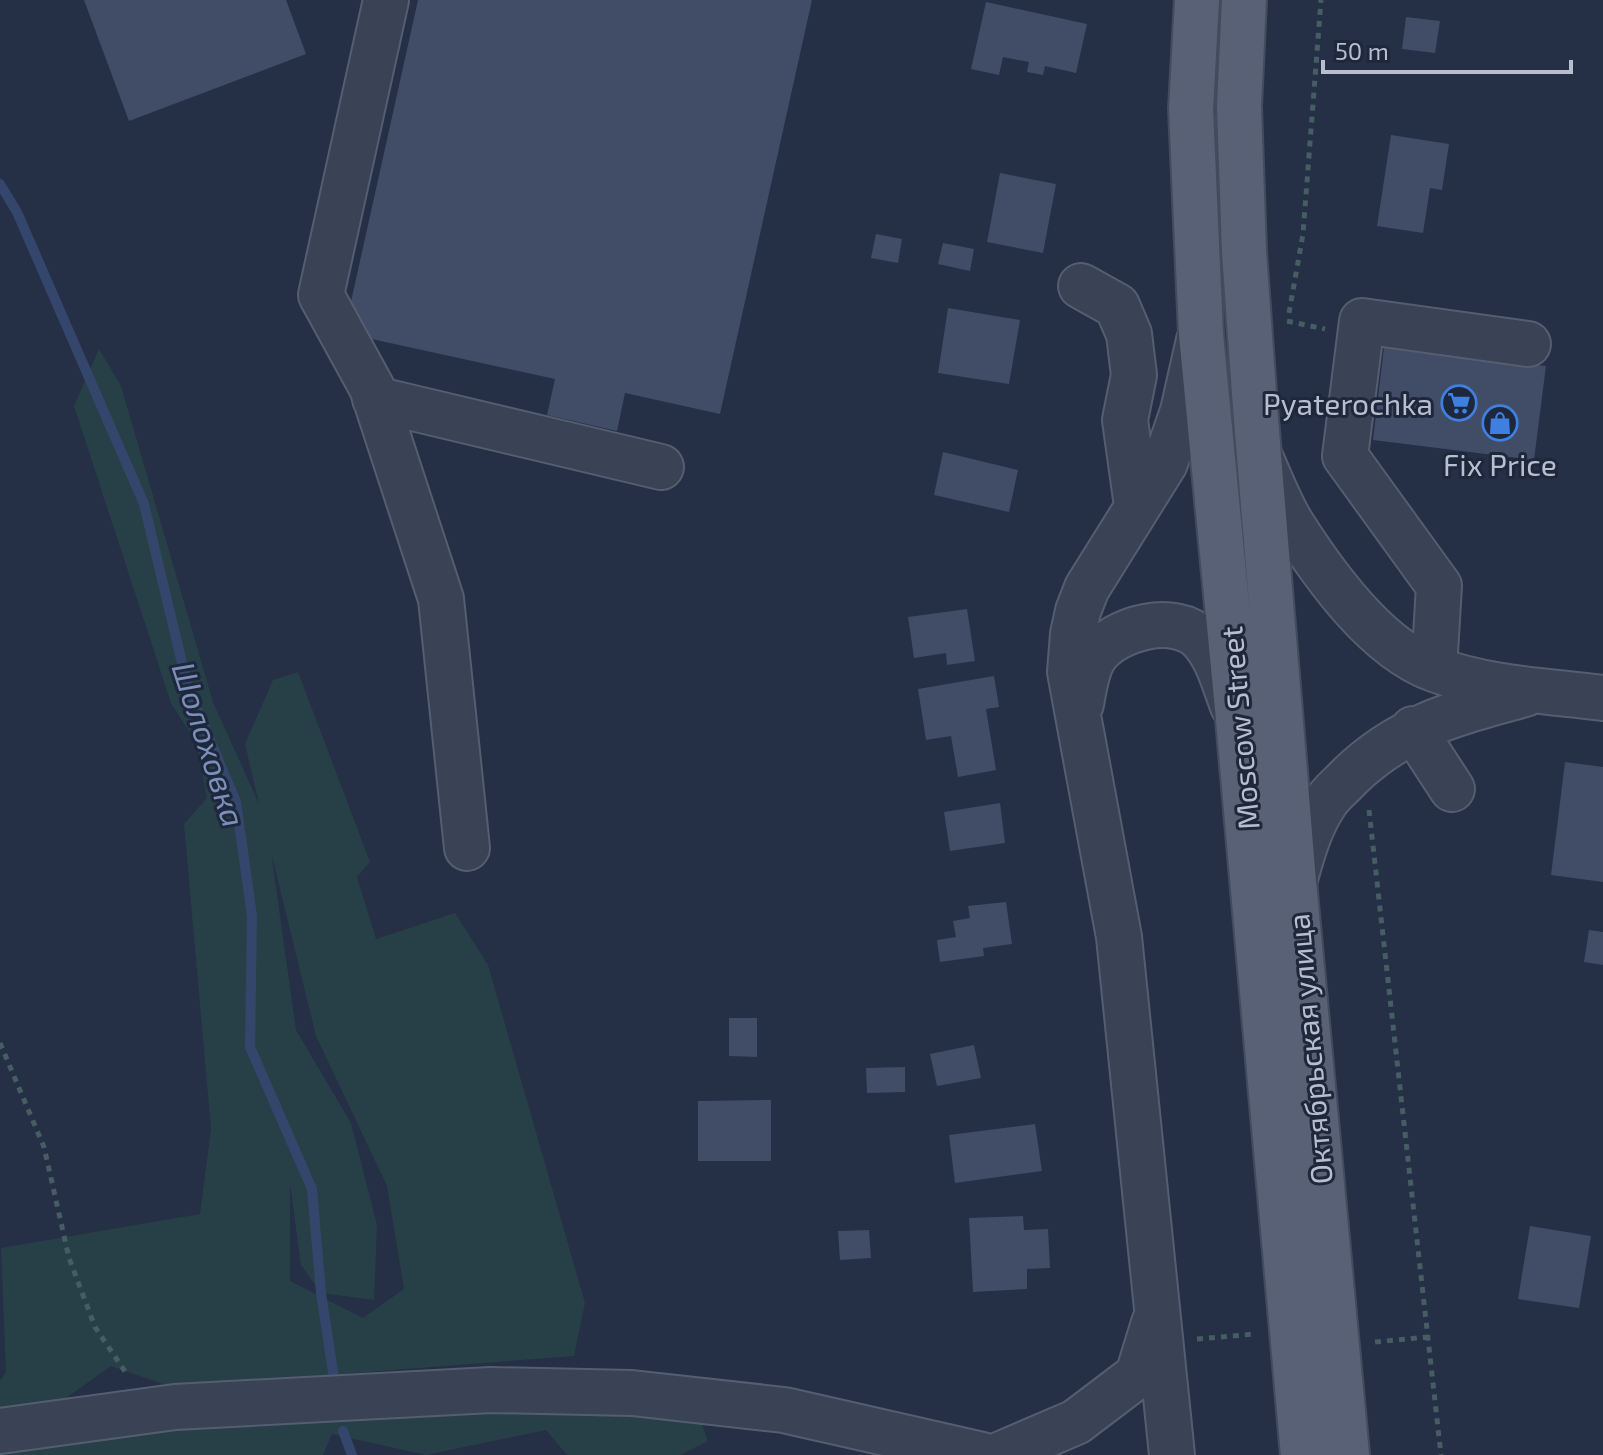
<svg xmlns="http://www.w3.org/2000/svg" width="1603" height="1455" viewBox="0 0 1603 1455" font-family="'Exo 2',sans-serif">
<rect width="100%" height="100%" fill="#252f46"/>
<path fill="#274047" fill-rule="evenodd" d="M99 349 121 386 213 702 259 804 245 744 273 680 298 672 370 862 357 877 376 939 455 913 488 965 585 1303 574 1356 172 1387 111 1366 55 1406 0 1414V1381L6 1372 1 1248 200 1214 211 1129 184 824 207 798 197 744 171 703 74 406ZM271 852 316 1036 387 1186 404 1289 363 1318 290 1281V1184L301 1265 321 1293 374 1300 377 1225 351 1123 296 1030Z
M489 1393 697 1411 708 1441 680 1455H567L546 1430 426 1455 332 1434 323 1455H0V1440Z"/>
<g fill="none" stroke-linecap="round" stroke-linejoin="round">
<path stroke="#35466d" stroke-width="10" d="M0 184 17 212 144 504 188 688 236 802 252 916 250 1047 312 1189 321 1293 333 1372
M343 1431 352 1455"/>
</g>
<path fill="#414c67" d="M84 0H286L306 54 129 121Z
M418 0H812L720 414 625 393 617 431 547 415 555 379 344 333Z
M986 2 1087 24 1076 73 1045 66 1043 75 1027 72 1029 62 1003 57 999 75 971 69Z
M1406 17 1440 21 1435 53 1402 49Z
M1391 135 1449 144 1442 190 1430 188 1423 233 1377 226Z
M1000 173 1056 184 1043 253 987 242Z
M876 234 902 239 898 263 871 258Z
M943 243 974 249 970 271 938 264Z
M948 308 1020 320 1009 384 938 373Z
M1384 347 1546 366 1534 460 1373 440Z
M943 452 1018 470 1009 512 934 495Z
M967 609 975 661 947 665 946 653 914 658 908 617Z
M994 676 999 707 986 709 996 770 958 777 951 736 926 740 918 689Z
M1565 762 1603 767V882L1551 875Z
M1000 803 1005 843 950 851 944 812Z
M1006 902 1012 944 983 948 984 956 940 962 937 940 956 937 953 921 970 918 968 906Z
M1589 930 1603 932V965L1584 962Z
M729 1018H757V1057L729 1056Z
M974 1045 981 1078 937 1086 930 1054Z
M905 1067V1092L867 1093 866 1068Z
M771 1100V1161H698V1101Z
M1035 1124 1042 1171 955 1183 949 1135Z
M1023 1216 1024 1230 1048 1229 1050 1268 1027 1269V1289L973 1292 969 1218Z
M1530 1226 1591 1236 1579 1308 1518 1299Z
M869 1230 871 1258 840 1260 838 1231Z"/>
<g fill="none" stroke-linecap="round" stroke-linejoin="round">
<defs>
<path id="minor" d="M386 0 321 295 372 388 441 599 467 848
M1081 286 1117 306 1129 334 1134 375 1125 420 1137 506
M375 399 661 467
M1260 457C1270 479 1279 503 1291 523 1324 575 1376 648 1434 669 1487 689 1548 691 1603 698
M1434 669 1439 586 1345 456 1362 321 1528 344
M1081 704C1084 689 1086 669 1095 656 1115 628 1175 612 1201 639 1218 657 1224 683 1233 706
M1413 729 1452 789
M1294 882C1302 854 1309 827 1325 803 1331 793 1342 785 1350 776 1403 725 1457 713 1525 694
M0 1431 175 1407 491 1390 632 1393 784 1410 982 1455
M999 1455 1076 1422 1138 1375 1154 1323
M1172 1455 1119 937 1070 672 1073 634 1078 611 1087 588 1165 463 1183 411 1199 340"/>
<path id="major" d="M1197 0 1191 109 1201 334 1238 719 1303 1455
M1244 0 1239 106 1244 252 1255 407 1294 882 1347 1455"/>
</defs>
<use href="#minor" stroke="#555d70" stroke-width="48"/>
<use href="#major" stroke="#434b5f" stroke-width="48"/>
<path stroke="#455d63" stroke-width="5" stroke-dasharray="6 6" stroke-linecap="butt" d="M1289 313 1303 234 1321 0
M1287 321 1325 329
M1369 810 1441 1455
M0 1043 44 1147 69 1258 95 1327 128 1376
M1197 1339 1255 1334
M1375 1342 1428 1337"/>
<use href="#minor" stroke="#3a4255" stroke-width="44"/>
<use href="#major" stroke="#586175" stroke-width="44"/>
</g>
<defs>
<symbol id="supermarket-ring" viewBox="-11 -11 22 22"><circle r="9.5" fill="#1e273b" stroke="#3f7fe0" stroke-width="1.5"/><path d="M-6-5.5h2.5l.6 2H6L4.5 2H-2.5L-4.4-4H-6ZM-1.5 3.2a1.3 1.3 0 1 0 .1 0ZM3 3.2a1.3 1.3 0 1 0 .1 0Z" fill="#3f7fe0"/></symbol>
<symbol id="shop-ring" viewBox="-11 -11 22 22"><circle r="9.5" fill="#1e273b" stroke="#3f7fe0" stroke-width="1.5"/><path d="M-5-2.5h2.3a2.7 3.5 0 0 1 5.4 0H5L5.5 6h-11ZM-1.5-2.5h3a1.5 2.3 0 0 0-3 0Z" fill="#3f7fe0"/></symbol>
</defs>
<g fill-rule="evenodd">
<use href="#supermarket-ring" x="1439" y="383" width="40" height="40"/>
<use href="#shop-ring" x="1480" y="403" width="40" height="40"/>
</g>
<g text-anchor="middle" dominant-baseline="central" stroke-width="6" stroke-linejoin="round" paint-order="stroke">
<g font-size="30" fill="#b7becf" stroke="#1e273b" text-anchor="end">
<text x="1433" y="403">Pyaterochka</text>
<text x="1500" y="464" text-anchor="middle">Fix Price</text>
</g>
<g font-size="30" fill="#b7becf" stroke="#1e273b">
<text transform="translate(1239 728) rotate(-95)">Moscow Street</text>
<text transform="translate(1309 1049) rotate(-95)">Октябрьская улица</text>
</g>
<g font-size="32" font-style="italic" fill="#7c8fb9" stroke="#1e273b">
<text transform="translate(210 744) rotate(72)">Шолоховка</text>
</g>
</g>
<path d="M1323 60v12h248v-12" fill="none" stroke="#b7becf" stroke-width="4"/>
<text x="1335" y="60" font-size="24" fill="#b7becf" stroke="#1e273b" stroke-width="6" paint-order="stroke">50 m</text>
</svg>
